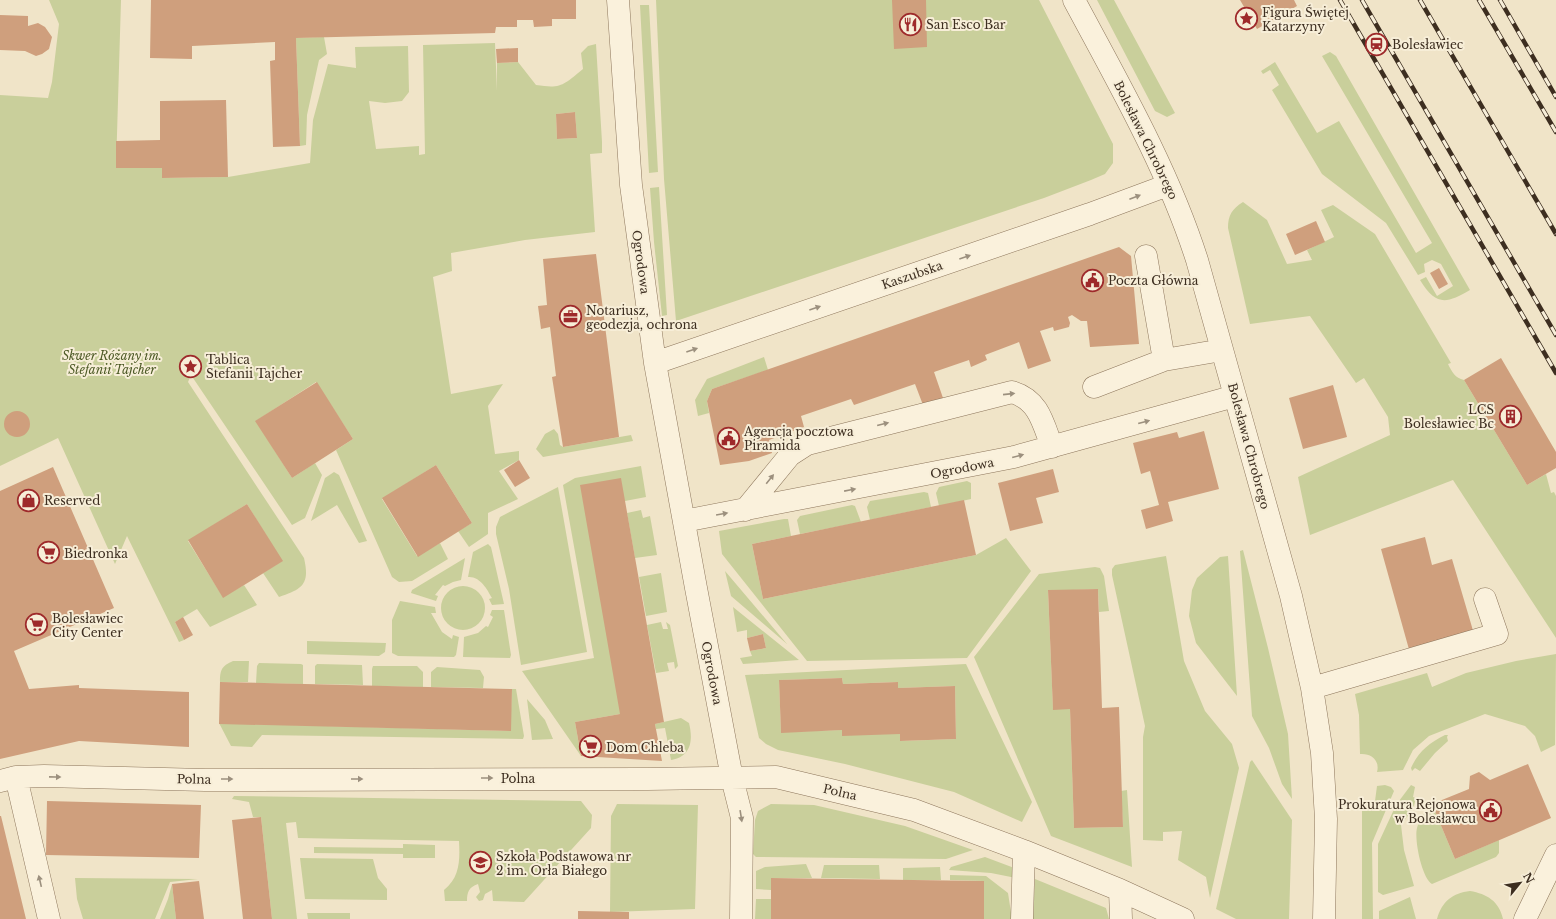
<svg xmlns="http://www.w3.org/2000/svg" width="1556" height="919" viewBox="0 0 1556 919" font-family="'Libre Baskerville',serif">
<rect width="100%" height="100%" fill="#f0e4c8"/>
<path fill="#c9cf9b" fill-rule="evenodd" d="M49 0H121L116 168H162V178L228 177 310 163 313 120 328 64 356 68 355 47 408 46 409 92 402 101 385 103 369 101 376 149 419 146V155L425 154 423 45 495 43 497 91V63L518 62 536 85C562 89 563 85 583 69L581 53 588 46 596 44 602 142V153L590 154 595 232 525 240 451 253 452 271 433 277 451 394 503 384 488 406 495 454 519 451V460L499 471 518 499 488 513V534L469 547 458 531 472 523 436 465 382 499 417 556 440 543 448 559 412 581 399 582 392 577 336 450 353 439 316 382 256 421 292 478 315 463 322 475 305 518 292 525 191 375 188 382 304 558C310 584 303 589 279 597L263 573 282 561 247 504 188 541 223 597 244 585 257 605 210 627 197 609 175 622 184 640 179 642 127 536 115 564 58 438 0 466V95L48 98 52 82 59 24ZM575 112 577 138 557 139 556 114Z
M656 0H1039L1113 144V163L1105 174 1091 180 1044 198 676 321 664 179Z
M1097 0H1114L1175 113 1167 117 1155 111Z
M640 5H649L658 172 649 173Z
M324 37 327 54 319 60 307 115 306 145 300 146 296 38Z
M1330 52 1336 56 1470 290C1446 304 1436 306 1420 280L1426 277 1437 296 1453 286 1441 264 1432 260 1424 264 1425 272 1418 275 1386 223 1322 174 1272 90 1279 85 1270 70 1263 74 1261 71 1275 62 1317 133 1339 121 1416 253 1432 243 1322 56Z
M659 187 667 315 662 316 654 242 650 188Z
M1243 202 1267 220 1287 264 1312 260 1307 250 1334 237 1321 210 1333 205 1375 234 1451 363 1448 364C1452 372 1455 378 1464 380L1527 485 1546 474 1551 493 1554 492 1556 496V638L1453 480 1310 535 1298 477 1390 435 1388 417 1364 378 1356 383 1310 316 1250 324 1228 228C1228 215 1232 209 1243 202Z
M764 357 768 370 712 389 707 401 709 413 698 416 695 400 707 379Z
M554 429 558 434 560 445 563 447 631 435 633 441 543 457 536 449 545 434Z
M641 466 646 497 625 501 620 714 575 722 581 756 522 671 594 658 563 485 575 478Z
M334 472 339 475 367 541 359 543 337 505 311 521 325 478Z
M967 481 971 483V499L939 506 936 493 939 487Z
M558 487 587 652 521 665 509 589 496 534V527L500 517Z
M924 492 928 493 931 507 870 520 867 507 870 501Z
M852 505 855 506 861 522 800 534 797 520 800 516Z
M641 510 643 518 650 516 657 555 635 558 627 513Z
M784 519H788L791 536 752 544 763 599 976 555 1006 538 1031 571 967 658 807 661 722 554 719 531Z
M488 544 491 547 504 604 492 605 489 599 492 598C487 589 480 576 468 577L473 552Z
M1243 550 1268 648 1288 734 1292 799 1282 784 1269 748 1252 716 1240 551Z
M1166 556 1184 661 1205 711 1232 744 1239 768 1210 898 1206 877 1178 860 1182 831 1163 832V841L1143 840V737L1145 726 1112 575V569L1115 565Z
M1228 556 1237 696 1196 643 1189 616 1192 590 1197 578 1220 557Z
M465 558 461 580 453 582 445 586 443 585 435 595 438 596 436 601 411 593 412 590Z
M1095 567 1100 568 1104 576 1109 611 1099 612 1098 589 1048 591 1053 709H1070L1074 828 1123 827 1121 791 1127 790 1132 867 1051 836 974 657 1039 574Z
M725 571 787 644 731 596Z
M661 573 667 612 646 616 639 577Z
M441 608a22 22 0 1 1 44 0a22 22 0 1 1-44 0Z
M400 601 435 607 436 613H431L442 632 452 639 453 635 459 637 456 655 454 657 398 656 392 653V620Z
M733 607 799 660 743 664 740 658 752 656 750 651 766 648 763 634 747 638V630L737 632Z
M492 610H504L511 655 510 658 463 657 464 637 478 633 486 626 488 627 493 617 490 615Z
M661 622 663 629H668L666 622 670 625 678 666 675 669 674 662 667 663 669 671 656 673 647 625Z
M307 641 386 643 385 652 379 656 307 654Z
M1556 654 1555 745 1541 752 1535 736 1525 726 1485 714 1429 736 1413 750 1403 770 1377 772C1380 761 1372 753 1360 754L1359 715 1355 694 1427 673 1432 687 1466 673 1516 661Z
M233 661H249L248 682H220C220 669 222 666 233 661Z
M259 663 301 664 303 665V684L256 683 257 666Z
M317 664 362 665 363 685 315 684V666Z
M966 664 1032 802 1022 822 954 792 845 764 778 750 766 744 759 738 745 675ZM842 678 843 684 897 682 898 688 955 686 956 739 901 741 900 734 842 730 781 732 779 680Z
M373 666H417L423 672V687L372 686V669Z
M437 667 480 670 484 677 483 688 431 687V672Z
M512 689H516L524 736 523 739 262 735 252 747 231 746 219 723 510 731Z
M527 699 545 720 553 739 532 740Z
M681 718 689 723C693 739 692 757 671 760L665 728 656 729 655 724Z
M1445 735H1448L1447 737 1448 741 1435 753 1420 771 1415 768 1412 771 1411 768C1418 752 1429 743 1445 735Z
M1252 760 1292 820 1289 919H1236L1216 909 1250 762Z
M1385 785 1391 787 1394 791 1372 843 1373 919H1362V806H1367L1375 801 1377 786Z
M1411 785 1415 787 1413 797 1416 798 1413 809 1401 825 1404 850 1414 886 1383 895 1378 892V844L1396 805Z
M234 796 581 801 592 815 591 828 524 902 493 901 492 890 485 894 483 900 479 901 476 897 480 892 478 884C469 887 467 892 467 901H445L444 890C460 877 460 860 459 841L298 838 296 822 286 823 297 919H272L261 817H253L249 802 232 799Z
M617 804 698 805 695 909 610 912 611 816Z
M771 804 814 805 905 826 973 850 946 859 756 857 753 854 755 820 758 811Z
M1432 804 1455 859 1499 840V853L1496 857 1432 884C1422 878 1414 840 1417 828 1419 820 1426 810 1432 804Z
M403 844 435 845V858H403V854L314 853V847L403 848Z
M985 857 1017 869 1016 878 991 873 949 870 951 867Z
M300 858 373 859 378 878 387 889V900L305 899Z
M806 864 812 878H771V890L756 889V871L765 867Z
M824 865H879L880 879 821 878Z
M940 867 941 880H903V868Z
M950 875 986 876 1008 893 1012 919H984V881L950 880Z
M75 878 198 879 170 882 155 919H83L77 899Z
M1035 879 1106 908 1109 919H1033Z
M172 884 176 919H160L168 899Z
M1470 891C1487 894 1499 901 1503 919H1437C1442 901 1453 893 1470 891Z
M1410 897 1416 919H1379V911Z
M756 899H771V919H755Z
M307 913H350V919H308Z"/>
<path fill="#cf9f7d" d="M151 0H576V19H552V26L534 27 533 20H517V27H496L495 33 296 38 300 146 273 147 270 61 275 60V42L192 46V59L150 58Z
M892 0H926L927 47 894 49Z
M1240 0H1294L1297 6 1257 29Z
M0 15 28 16V26L38 23 45 27 52 37 49 49 42 54 36 56 25 51 0 50Z
M518 48V62L497 63 496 49Z
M226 100 228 177 162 178V168H116V141L160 140V101Z
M575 112 577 138 557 139 556 114Z
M1316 221 1325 242 1295 255 1286 234Z
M1119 247 1131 256 1139 344 1090 347 1087 321H1081L1072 315 1068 317 1070 323 1069 327 1054 331 1053 327 1040 331 1051 361 1028 369 1019 342 985 355 987 360 971 367 969 360 934 372 943 398 923 405 915 384 854 405 851 399 801 416 804 427 769 440 772 453 749 461 720 465 707 401 712 389Z
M596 254 619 437 563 447 552 377 556 376 550 327 541 329 538 306 547 305 543 259Z
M1439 268 1448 284 1439 289 1430 273Z
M1501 358 1556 452V468L1527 485 1464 380Z
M317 382 353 439 292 478 255 421Z
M1333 385 1347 437 1303 449 1289 398Z
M4 424a13 13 0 1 1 26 0a13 13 0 1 1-26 0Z
M1204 431 1219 489 1168 502 1173 521 1146 529 1141 510 1159 505 1150 471 1141 474 1133 443 1177 432 1179 438Z
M519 460 530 478 515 487 504 470Z
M436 465 472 523 418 557 382 498Z
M53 467 114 608 14 651 29 689 79 685V688L189 692V747L79 741 0 759V491Z
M1053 469 1059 492 1036 498 1043 523 1010 531 998 483Z
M621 478 664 722 655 724 662 761 581 756 575 722 620 714 580 485Z
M964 500 976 555 763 599 752 544Z
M247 504 283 561 223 598 188 540Z
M1425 537 1432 565 1452 559 1474 634 1410 653 1381 549Z
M1098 589 1102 708 1119 707 1123 827 1074 828 1070 709 1053 710 1048 590Z
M183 617 193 635 184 640 175 622Z
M763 634 766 648 750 651 747 638Z
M842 678 843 684 898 682V688L955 686 956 739 900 741V734L842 736V730L781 733 779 680Z
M220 682 512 689 511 731 219 724Z
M1528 764 1551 818 1455 859 1432 804 1469 789 1470 776 1479 772 1490 780Z
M47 801 201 805 199 858 46 855Z
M0 816H1L26 919H0Z
M261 817 272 919H243L232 820Z
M771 878 984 881V919H771Z
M199 881 204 919H176L172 884Z
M578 911 629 912V919H578Z"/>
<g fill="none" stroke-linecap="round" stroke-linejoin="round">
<defs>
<path id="minor" d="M618 0 631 185 655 363 696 588 732 778 742 818 741 919
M1074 0C1119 84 1168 169 1197 260L1291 596 1312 688 1322 753 1326 819 1324 919
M1146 256 1164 360 1222 350
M655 363 1090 214 1168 185
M1094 387 1164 360
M745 510 790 455 807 444 1012 392C1039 400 1043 423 1052 447
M684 521 1014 457 1235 396
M1312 688 1497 634 1485 599
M16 777 49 919
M0 781 16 777 44 776 205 780 648 779 776 777 914 810 1024 851 1120 890 1183 919
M1120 890 1121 919
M1022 919 1024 851
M1525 919 1556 855"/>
</defs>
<use href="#minor" stroke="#8d765c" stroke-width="23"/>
<use href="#minor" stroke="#faf1dc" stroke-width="22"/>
<defs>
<path id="rail" d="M1340 0 1556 373
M1362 0 1556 335
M1420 0 1556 234
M1479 0 1556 132
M1500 0 1556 97"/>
</defs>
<use href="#rail" stroke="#3d2e20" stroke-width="4.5"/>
<use href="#rail" stroke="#f7eed8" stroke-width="3" stroke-dasharray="9" stroke-linecap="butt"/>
</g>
<defs><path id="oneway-solid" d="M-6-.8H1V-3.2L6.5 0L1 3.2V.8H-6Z"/></defs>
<g fill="#9c907e">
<use href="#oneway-solid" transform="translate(1135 197) rotate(-21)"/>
<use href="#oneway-solid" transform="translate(965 257) rotate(-19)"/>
<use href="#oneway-solid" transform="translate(815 308) rotate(-19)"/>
<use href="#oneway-solid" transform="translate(692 350) rotate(-19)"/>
<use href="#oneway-solid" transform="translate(1009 394) rotate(-6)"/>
<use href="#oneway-solid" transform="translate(1144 422) rotate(-15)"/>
<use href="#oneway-solid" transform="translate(883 424) rotate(-14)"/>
<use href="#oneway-solid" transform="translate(1018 456) rotate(-15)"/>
<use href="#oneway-solid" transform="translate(770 479) rotate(-51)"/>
<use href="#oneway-solid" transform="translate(850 490) rotate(-11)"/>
<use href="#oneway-solid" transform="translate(722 514) rotate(-10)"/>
<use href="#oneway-solid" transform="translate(55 777) rotate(1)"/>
<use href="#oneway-solid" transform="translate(487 778)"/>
<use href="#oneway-solid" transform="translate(227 779)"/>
<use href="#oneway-solid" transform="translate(357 779)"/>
<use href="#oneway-solid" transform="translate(741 816) rotate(81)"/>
<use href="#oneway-solid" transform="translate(40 881) rotate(-103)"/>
</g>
<defs>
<symbol id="sight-ring" viewBox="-11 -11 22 22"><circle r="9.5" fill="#f7eed8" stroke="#9e2a2b" stroke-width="1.5"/><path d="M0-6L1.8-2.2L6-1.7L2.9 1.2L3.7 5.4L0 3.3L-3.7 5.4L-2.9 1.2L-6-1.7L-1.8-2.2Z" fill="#9e2a2b"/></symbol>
<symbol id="restaurant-ring" viewBox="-11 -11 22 22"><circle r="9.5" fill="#f7eed8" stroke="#9e2a2b" stroke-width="1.5"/><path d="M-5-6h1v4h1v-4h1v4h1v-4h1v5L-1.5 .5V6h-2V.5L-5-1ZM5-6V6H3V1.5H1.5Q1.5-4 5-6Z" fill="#9e2a2b"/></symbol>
<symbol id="station-ring" viewBox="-11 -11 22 22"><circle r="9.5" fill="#f7eed8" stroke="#9e2a2b" stroke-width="1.5"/><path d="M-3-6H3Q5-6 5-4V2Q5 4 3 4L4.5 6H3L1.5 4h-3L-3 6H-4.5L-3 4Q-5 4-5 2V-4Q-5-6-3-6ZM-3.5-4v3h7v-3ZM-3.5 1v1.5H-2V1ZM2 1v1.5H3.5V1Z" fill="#9e2a2b"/></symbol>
<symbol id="civic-ring" viewBox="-11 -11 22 22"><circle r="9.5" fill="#f7eed8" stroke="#9e2a2b" stroke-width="1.5"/><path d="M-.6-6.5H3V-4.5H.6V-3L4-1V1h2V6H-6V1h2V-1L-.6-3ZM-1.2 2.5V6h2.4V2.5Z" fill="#9e2a2b"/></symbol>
<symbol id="office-ring" viewBox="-11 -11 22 22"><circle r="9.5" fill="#f7eed8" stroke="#9e2a2b" stroke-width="1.5"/><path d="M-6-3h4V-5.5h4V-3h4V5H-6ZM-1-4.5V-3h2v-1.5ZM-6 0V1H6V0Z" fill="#9e2a2b"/></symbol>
<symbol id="building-ring" viewBox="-11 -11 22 22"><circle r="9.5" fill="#f7eed8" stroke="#9e2a2b" stroke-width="1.5"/><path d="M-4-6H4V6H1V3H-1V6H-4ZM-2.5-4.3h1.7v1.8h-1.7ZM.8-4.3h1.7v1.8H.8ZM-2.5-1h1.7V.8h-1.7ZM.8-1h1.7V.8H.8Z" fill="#9e2a2b"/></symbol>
<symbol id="shop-ring" viewBox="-11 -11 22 22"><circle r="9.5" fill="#f7eed8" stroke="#9e2a2b" stroke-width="1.5"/><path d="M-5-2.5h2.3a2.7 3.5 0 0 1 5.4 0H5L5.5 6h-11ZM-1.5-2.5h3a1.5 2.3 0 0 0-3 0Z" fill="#9e2a2b"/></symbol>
<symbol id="supermarket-ring" viewBox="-11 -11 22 22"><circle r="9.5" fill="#f7eed8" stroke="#9e2a2b" stroke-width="1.5"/><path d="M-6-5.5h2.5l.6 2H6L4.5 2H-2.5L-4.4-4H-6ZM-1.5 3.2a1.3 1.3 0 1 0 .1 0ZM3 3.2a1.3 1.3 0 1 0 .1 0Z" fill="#9e2a2b"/></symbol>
<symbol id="school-ring" viewBox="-11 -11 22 22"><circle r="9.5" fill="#f7eed8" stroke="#9e2a2b" stroke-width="1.5"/><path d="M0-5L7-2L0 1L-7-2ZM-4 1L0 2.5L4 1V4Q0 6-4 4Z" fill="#9e2a2b"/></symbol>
</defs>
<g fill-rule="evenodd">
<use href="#sight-ring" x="1234" y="6" width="25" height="25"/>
<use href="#restaurant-ring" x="898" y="12" width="25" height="25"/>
<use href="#station-ring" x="1364" y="32" width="25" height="25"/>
<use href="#civic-ring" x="1080" y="268" width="25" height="25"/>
<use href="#office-ring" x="558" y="304" width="25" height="25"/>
<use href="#sight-ring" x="178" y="354" width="25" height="25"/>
<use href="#building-ring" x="1498" y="404" width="25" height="25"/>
<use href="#civic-ring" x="716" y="426" width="25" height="25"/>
<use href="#shop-ring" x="16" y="488" width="25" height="25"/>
<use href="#supermarket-ring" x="36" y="540" width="25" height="25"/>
<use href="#supermarket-ring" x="24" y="612" width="25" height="25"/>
<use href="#supermarket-ring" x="578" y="734" width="25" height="25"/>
<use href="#civic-ring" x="1478" y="798" width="25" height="25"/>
<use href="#school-ring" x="468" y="850" width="25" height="25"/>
</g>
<g text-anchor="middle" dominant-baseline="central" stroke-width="4" stroke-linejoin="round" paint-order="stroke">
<g font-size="12" fill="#3d2e20" stroke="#f7eed8" text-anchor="start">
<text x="1262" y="12">Figura Świętej<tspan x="1262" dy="14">Katarzyny</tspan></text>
<text x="926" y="24">San Esco Bar</text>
<text x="1392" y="44">Bolesławiec</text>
<text x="1108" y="280">Poczta Główna</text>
<text x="586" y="310">Notariusz,<tspan x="586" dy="14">geodezja, ochrona</tspan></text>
<text x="206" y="359">Tablica<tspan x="206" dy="14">Stefanii Tajcher</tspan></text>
<text x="1494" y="409" text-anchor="end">LCS<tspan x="1494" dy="14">Bolesławiec Bc</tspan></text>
<text x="744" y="431">Agencja pocztowa<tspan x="744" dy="14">Piramida</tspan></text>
<text x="44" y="500">Reserved</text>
<text x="64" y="553">Biedronka</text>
<text x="52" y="618">Bolesławiec<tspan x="52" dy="14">City Center</tspan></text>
<text x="606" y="747">Dom Chleba</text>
<text x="1476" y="804" text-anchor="end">Prokuratura Rejonowa<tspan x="1476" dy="14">w Bolesławcu</tspan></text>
<text x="496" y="856">Szkoła Podstawowa nr<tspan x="496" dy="14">2 im. Orła Białego</tspan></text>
</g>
<g font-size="12" fill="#3d2e20" stroke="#f7eed8">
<text transform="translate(1146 140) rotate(64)">Bolesława Chrobrego</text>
<text transform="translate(641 262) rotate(82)">Ogrodowa</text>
<text transform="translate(912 275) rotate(-19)">Kaszubska</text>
<text transform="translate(1249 446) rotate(75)">Bolesława Chrobrego</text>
<text transform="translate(962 468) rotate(-11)">Ogrodowa</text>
<text transform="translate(712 673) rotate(79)">Ogrodowa</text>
<text x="518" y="778">Polna</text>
<text transform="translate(194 779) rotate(1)">Polna</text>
<text transform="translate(840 792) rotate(13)">Polna</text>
</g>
<g font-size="12" font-style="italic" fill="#4d5a26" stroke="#f7eed8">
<text x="112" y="355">Skwer Różany im.<tspan x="112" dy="14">Stefanii Tajcher</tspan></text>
</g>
</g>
<g transform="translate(1520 883) rotate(60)" stroke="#f7eed8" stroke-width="3" paint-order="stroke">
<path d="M0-3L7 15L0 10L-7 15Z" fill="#3d2e20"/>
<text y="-6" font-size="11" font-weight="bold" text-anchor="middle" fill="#3d2e20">N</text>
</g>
</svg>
